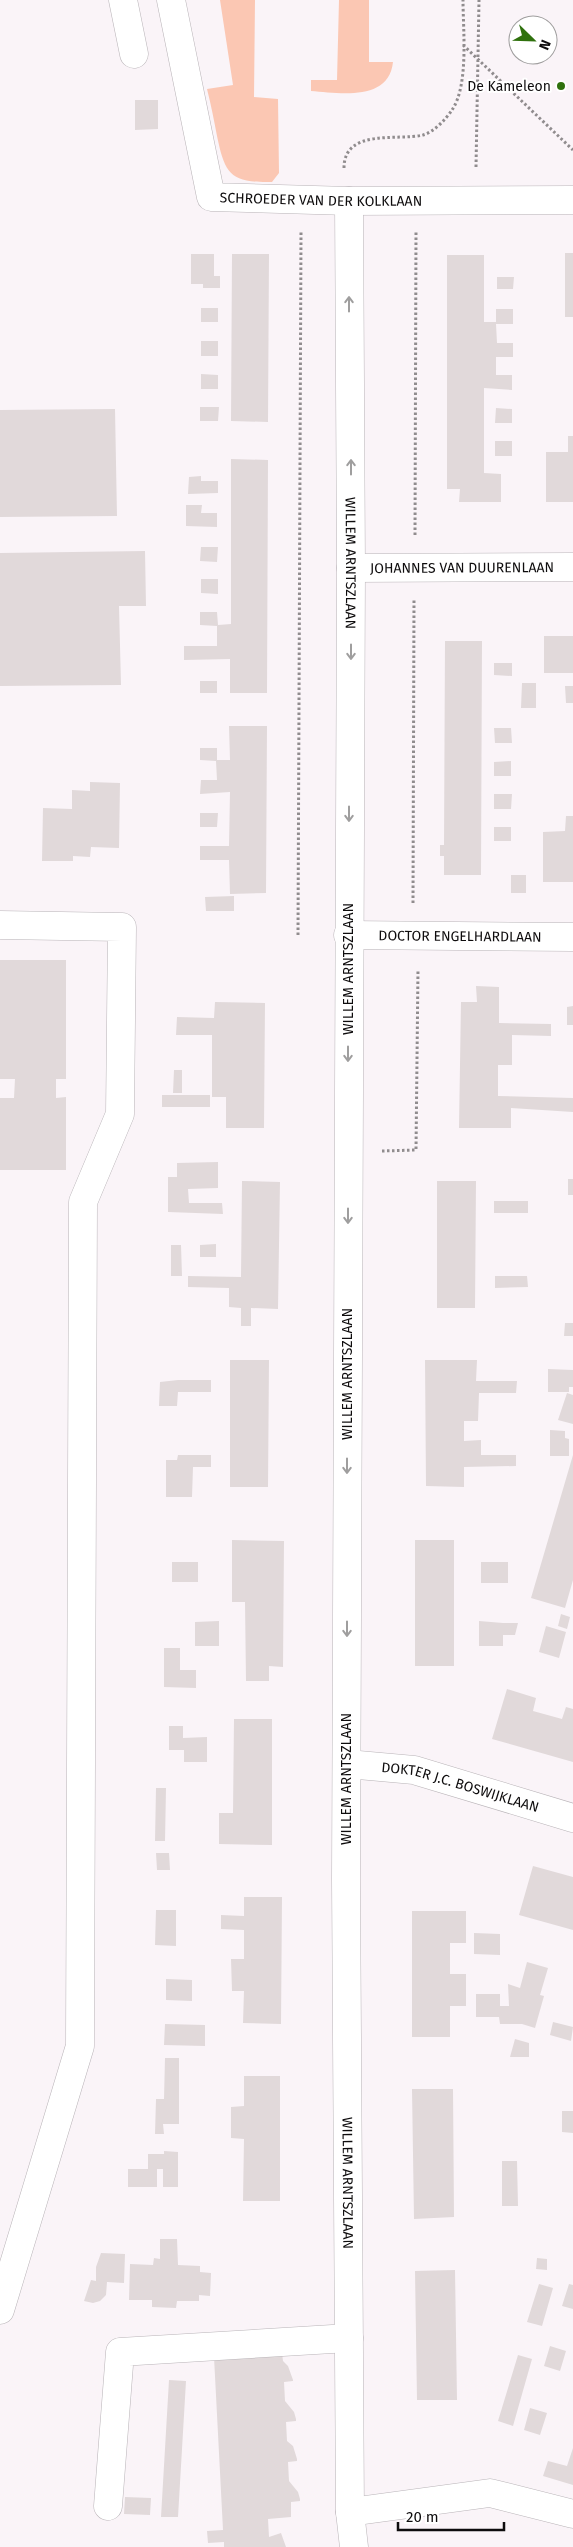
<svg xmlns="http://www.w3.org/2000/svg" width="573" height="2547" viewBox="0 0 573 2547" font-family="'Fira Sans',sans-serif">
<rect width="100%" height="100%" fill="#faf4f8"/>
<path fill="#fbc7b3" d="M220 0H255L254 97 278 99 279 173 272 182C230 183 225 174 217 136 214 120 211 105 207 89L233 85Z
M339 0H369V62H393C389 102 339 93 311 91V80H337Z"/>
<path fill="#e1d9da" d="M135 100H158V129L135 130Z
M565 253H573V317H565Z
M191 254H214V276H220V288H203V284H191Z
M232 254H269L268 422 231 421Z
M447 255H484V322H496V309H513V324H496L497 343H513V357H496V375H512V390L484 388V473L501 474V502H459L460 489H447Z
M497 277H514L513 289H497Z
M201 308H218V322H201Z
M201 341H218V356H201Z
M201 374 218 375V389H201Z
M200 407H219L218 421H200Z
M496 408 512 409V423H495Z
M115 409 117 516 0 517V410Z
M568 436H573V502H546V452H568Z
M495 441H512V456H495Z
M231 459 268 460 267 693H230V659L184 660V646H217V626L200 625V612H217L218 625 231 624Z
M201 476V481H218V493L188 494 189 477Z
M186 505H202L201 513H217V527L186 526Z
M201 547H218L217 562 200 561Z
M145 551 146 606H119L121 685 0 686V553Z
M201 579H218V594L201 593Z
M544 636H573V673H544Z
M445 641H482L481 875H444V856H440V845H444Z
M494 663H512V676L494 675Z
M200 681H217V693H200Z
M522 683H536V708H521Z
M565 686H573V703H566Z
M229 726H267L266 893 230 894 229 860H200V846H229L230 792 200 794 201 780H217L216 761 200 760V748H217V760H230Z
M494 728H511L512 743H495Z
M511 761V776H494V762Z
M90 782 120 783 119 848 91 847 90 857 73 856V861H42L43 808 72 809V790L90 791Z
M494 794H512L511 809H494Z
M200 813H218L217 827H200Z
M566 816H573V882H543V832L565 831Z
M494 827H511V841H494Z
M511 875H526V893H511Z
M234 896V911H206L205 897Z
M0 960H66V1079H56V1098L66 1097V1170H0V1098H14L15 1079H0Z
M476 986 499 987V1023L551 1024V1036L512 1035V1065H498V1096L573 1098V1112L511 1108V1128H459L461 1002H477Z
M215 1002 265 1003 264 1128H226V1097H212V1035H176L177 1017 214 1018Z
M573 1006V1025H567V1007Z
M174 1070H182V1093H173Z
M162 1095H210V1107H162Z
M218 1162V1188L188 1189 189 1203H222L223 1214 168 1212V1177H177V1163Z
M568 1179H573V1195H568Z
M242 1181 280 1182 278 1309 251 1308V1326H241V1308L229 1307V1288L188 1287V1276L241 1277Z
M437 1181H476L475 1308H437Z
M494 1201H528V1213H494Z
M216 1244V1257H200V1245Z
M171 1245H181L182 1276H171Z
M495 1276H527L528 1287 495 1288Z
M565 1323H573V1336H564Z
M230 1360H269L268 1487H230Z
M425 1360H477L476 1381H517L516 1393H479L478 1421H464V1441L481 1440V1455H516V1466L464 1467V1487L426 1486Z
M548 1369 573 1370V1387H569V1392H548Z
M178 1380H211V1392H178L177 1406H159L160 1382Z
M567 1393 573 1395V1424L558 1420Z
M550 1430 565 1431V1438L569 1439V1456H550Z
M178 1455H211V1467H193L192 1497H166V1460H177Z
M573 1455V1580L565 1608 531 1598Z
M232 1540 284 1541 283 1667 269 1666V1681H246L245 1602H232Z
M415 1540H454V1666H415Z
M172 1562H198V1582H172Z
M481 1562H508V1583H481Z
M561 1614 570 1617 567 1629 558 1626Z
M219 1621V1646H195V1622Z
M479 1621 503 1623H518L515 1635H503V1646H479Z
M546 1626 566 1632 559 1658 539 1652Z
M164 1648H180V1670H196V1688L164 1687Z
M507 1689 536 1698 533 1711 562 1719 566 1707 573 1709V1762L492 1739Z
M234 1719H272V1845L219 1844V1813H233Z
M169 1726H183V1738L207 1737V1762H184V1750H169Z
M156 1788H166L165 1841H155Z
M156 1853H169L170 1870H157Z
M533 1866 573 1877V1930L519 1915Z
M244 1897H282L281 2024 243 2023 244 1991H232L231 1959H244V1930L221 1929V1915L244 1916Z
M156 1910H176V1946L155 1945Z
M412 1911H466V1943H450V1974H466V2006H450V2037H412Z
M474 1933 500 1934V1955L474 1954Z
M527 1962 548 1968 540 1995 544 1996 535 2028 522 2024H500L499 2017H476V1994H500V2006H509L508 1984 520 1988Z
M166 1979 192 1980V2001L166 2000Z
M553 2022 573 2027 571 2041 550 2035Z
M165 2024 205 2025V2046L164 2045Z
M515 2039 529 2043V2057H510Z
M165 2058H179V2124H163L164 2134H155L156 2099H164Z
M244 2076H280V2201H243L244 2139 231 2138V2107L244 2106Z
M412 2089H453L454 2217 414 2219Z
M562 2111H573V2133L562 2132Z
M164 2151 178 2152V2187H163V2169H157V2187H128V2169H148V2154H164Z
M502 2161H517L518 2206H502Z
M160 2239H177L178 2265 200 2266V2272L211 2273 210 2296 199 2295V2301H177L176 2308 152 2307V2300H129L130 2264 153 2265 154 2258 160 2259Z
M101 2253 125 2254 124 2283 107 2282 106 2295 100 2301 93 2303 84 2301 91 2280 96 2281V2267Z
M537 2258 547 2259V2270L536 2269Z
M455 2270 457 2400H417L415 2271Z
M539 2284 553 2288 542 2326 527 2322Z
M569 2284 573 2285V2309L562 2306Z
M550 2346 566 2351 560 2371 544 2366Z
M282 2353 283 2361 288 2366 293 2380V2381L284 2382 285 2401 294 2412 296 2419V2421L286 2422 287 2441 293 2446 297 2459V2461L288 2462 289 2481 298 2492 300 2499V2501L291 2502V2517L268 2519 269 2537 281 2533 286 2547H224V2542L208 2543 207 2531 223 2530 214 2357Z
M518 2355 532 2359 513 2426 498 2421Z
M169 2380 186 2381 178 2517H161Z
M530 2408 547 2413 540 2435 524 2430Z
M573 2448V2485L543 2476 548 2461 567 2466Z
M125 2497 151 2498 150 2515 124 2514Z"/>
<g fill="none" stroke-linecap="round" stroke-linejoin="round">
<defs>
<g id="minor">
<path d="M123 0 134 54"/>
<path id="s1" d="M171 0 211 197 349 201 573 200"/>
<path id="s2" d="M349 201 351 568 346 1880 350 2512 354 2547"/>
<path id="s3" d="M351 568 573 567"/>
<path d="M0 925 122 927 120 1114 83 1202 80 2046 0 2310"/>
<path id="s4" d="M348 935 573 937"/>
<path id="s5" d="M347 1764 414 1770 573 1818"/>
<path d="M108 2506 120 2352 349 2338"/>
<path d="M350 2512 490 2493 573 2514"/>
</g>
</defs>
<use href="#minor" stroke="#b9b4b8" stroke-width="29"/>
<path stroke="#908c8e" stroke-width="3" stroke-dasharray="2.5 2.5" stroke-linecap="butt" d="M463 45 573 150
M476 167 479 0
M344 168C344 128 398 141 423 135 434 132 446 119 452 110 469 85 463 30 463 0
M415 535 416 231
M413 903 414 599
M298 935 301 232
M382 1151 416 1150 418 969"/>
<use href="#minor" stroke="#fff" stroke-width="28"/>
</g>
<defs><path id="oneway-shaft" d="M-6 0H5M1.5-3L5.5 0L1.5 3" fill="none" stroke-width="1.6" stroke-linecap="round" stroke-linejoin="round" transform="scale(1.25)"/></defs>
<g stroke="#9f9e9e">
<use href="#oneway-shaft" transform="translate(349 304) rotate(-90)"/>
<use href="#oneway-shaft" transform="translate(351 467) rotate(-90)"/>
<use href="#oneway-shaft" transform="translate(351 652) rotate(90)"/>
<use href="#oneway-shaft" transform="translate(349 814) rotate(90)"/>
<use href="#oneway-shaft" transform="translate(348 1054) rotate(90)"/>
<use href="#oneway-shaft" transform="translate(348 1216) rotate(90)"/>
<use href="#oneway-shaft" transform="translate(347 1466) rotate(90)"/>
<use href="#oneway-shaft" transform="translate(347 1629) rotate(90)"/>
</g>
<circle fill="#2f710d" stroke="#fff" stroke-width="2" cx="561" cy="86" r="5"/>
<g text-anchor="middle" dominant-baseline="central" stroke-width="4" stroke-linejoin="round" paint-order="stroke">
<g font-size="14" fill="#0e0c0d" stroke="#fff" text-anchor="end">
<text x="551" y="86">De Kameleon</text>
</g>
<g font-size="14" fill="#0e0c0d" stroke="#fff">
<text stroke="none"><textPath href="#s1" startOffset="311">SCHROEDER VAN DER KOLKLAAN</textPath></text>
<text stroke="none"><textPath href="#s2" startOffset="362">WILLEM ARNTSZLAAN</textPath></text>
<text stroke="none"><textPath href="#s3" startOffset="111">JOHANNES VAN DUURENLAAN</textPath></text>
<text stroke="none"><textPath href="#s4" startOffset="112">DOCTOR ENGELHARDLAAN</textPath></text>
<text transform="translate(348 969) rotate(-90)">WILLEM ARNTSZLAAN</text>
<text transform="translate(347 1374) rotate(-90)">WILLEM ARNTSZLAAN</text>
<text transform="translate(346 1779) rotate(-90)">WILLEM ARNTSZLAAN</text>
<text stroke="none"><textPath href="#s5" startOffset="116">DOKTER J.C. BOSWIJKLAAN</textPath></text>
<text stroke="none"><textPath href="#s2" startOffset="1982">WILLEM ARNTSZLAAN</textPath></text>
</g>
</g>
<g transform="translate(533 40) rotate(113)"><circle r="24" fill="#ffffff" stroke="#9f9e9e"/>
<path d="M0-4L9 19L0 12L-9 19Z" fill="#2f710d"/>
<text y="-8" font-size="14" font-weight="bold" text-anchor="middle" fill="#0e0c0d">N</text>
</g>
<path d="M398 2522v8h106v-8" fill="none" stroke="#0e0c0d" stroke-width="2.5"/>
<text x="406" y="2522" font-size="15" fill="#0e0c0d" stroke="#ffffff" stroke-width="4" paint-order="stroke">20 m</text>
</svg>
